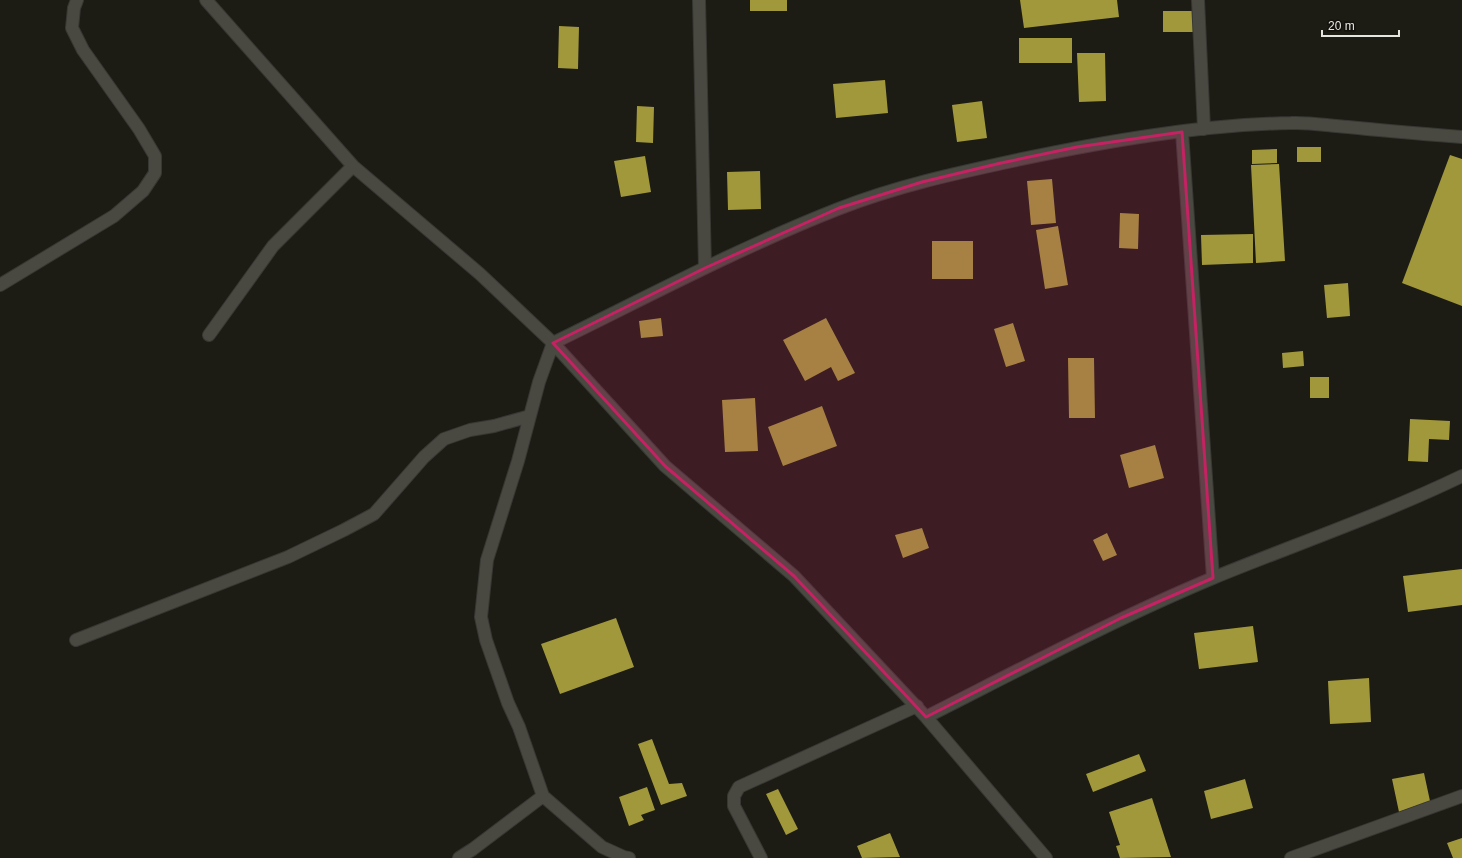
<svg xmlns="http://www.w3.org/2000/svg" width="1462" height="858" viewBox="0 0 1462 858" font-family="Helvetica,sans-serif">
<rect width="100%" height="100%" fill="#1c1b14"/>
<path fill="#a1983b" d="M750 0H787V11H750Z
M1020 0H1117L1119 17 1024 28Z
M1163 11H1196V32H1163Z
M559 26 579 27 578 69 558 68Z
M1019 38H1072V63H1019Z
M1077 53H1105L1106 101 1079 102Z
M885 80 888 113 836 118 833 84Z
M982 101 987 138 957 142 952 105Z
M637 106 654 107 653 143 636 142Z
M1297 147H1321V162H1297Z
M1277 149V163L1252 164V150Z
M1450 155 1462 159V306L1402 283Z
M645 156 651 192 621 197 614 161Z
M1279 164 1285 261 1256 263 1251 165Z
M760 171 761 209 728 210 727 172Z
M1052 179 1056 223 1031 225 1027 181Z
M1120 213 1139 214 1138 249 1119 248Z
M1058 226 1068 285 1045 289 1036 230Z
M1253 234V263L1202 265 1201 235Z
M932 241H973V279H932Z
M1348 283 1350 316 1327 318 1324 285Z
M661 318 663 336 641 338 639 321Z
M826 318 855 373 838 381 831 367 805 381 783 340Z
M1013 323 1025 361 1006 367 994 329Z
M1303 351 1304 366 1283 368 1282 353Z
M1068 358H1094L1095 418H1069Z
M1310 377H1329V398H1310Z
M755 398 758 451 725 452 722 400Z
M822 406 837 446 783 466 768 427Z
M1410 419 1450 421 1449 440 1429 439 1428 462 1408 461Z
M1155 445 1164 478 1129 488 1120 455Z
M922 528 929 548 903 558 895 535Z
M1107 533 1117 555 1103 561 1093 540Z
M1462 569V605L1408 612 1403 576Z
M616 618 634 667 560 694 541 644Z
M1253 626 1258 662 1199 669 1194 633Z
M1369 678 1371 722 1330 724 1328 681Z
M652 739 669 784 682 783 687 796 661 805 638 744Z
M1139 754 1146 771 1093 792 1086 774Z
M1424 773 1430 801 1399 812 1392 779Z
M1245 779 1253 808 1211 819 1204 791Z
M647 787 655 810 641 815 644 820 629 826 619 797Z
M778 789 798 829 786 835 766 794Z
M1152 798 1171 857 1120 858 1116 846 1120 845 1109 812Z
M890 833 900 857 862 858 857 846Z
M1462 838V858H1453L1447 843Z"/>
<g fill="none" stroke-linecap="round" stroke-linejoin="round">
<defs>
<path id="street" d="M206 0 353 166 480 274 553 343 665 466 794 576 926 717 1046 858
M699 0 705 268
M1198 0 1204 129
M1182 132 1213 578
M0 285 114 216 143 191 155 173V156L139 129 83 50 72 28 74 8 77 0
M209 335 273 246 353 166
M76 640 288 557 344 530 374 514 424 457 444 439 470 430 494 426 530 416
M926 717C1021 669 1115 619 1213 578 1296 544 1381 515 1462 476
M543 796 602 847 624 857 629 858
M459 858 473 849 543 796 519 727 508 703 494 663 486 640 481 617 487 560 518 461 539 382 553 343C647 297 741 247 838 209 896 186 957 173 1017 160 1107 141 1199 125 1291 123 1310 122 1329 126 1348 127 1386 131 1424 134 1462 137
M761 858 734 806V796L739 787 917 706
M1291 858 1462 796"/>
</defs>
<use href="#street" stroke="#373733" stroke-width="14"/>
<use href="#street" stroke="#4a4941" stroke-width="12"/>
</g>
<path fill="#c42262" fill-opacity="0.2" stroke="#c42262" stroke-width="3" stroke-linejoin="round" d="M1182 132 1213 578 1121 618 926 717 794 576 665 466 553 343 705 268 839 208 922 182 1001 163 1077 147Z"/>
<path d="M1322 30v6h77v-6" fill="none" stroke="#e6e6e1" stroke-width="2"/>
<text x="1328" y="30" font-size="12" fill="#e6e6e1" stroke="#13120c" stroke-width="3" paint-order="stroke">20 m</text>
</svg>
